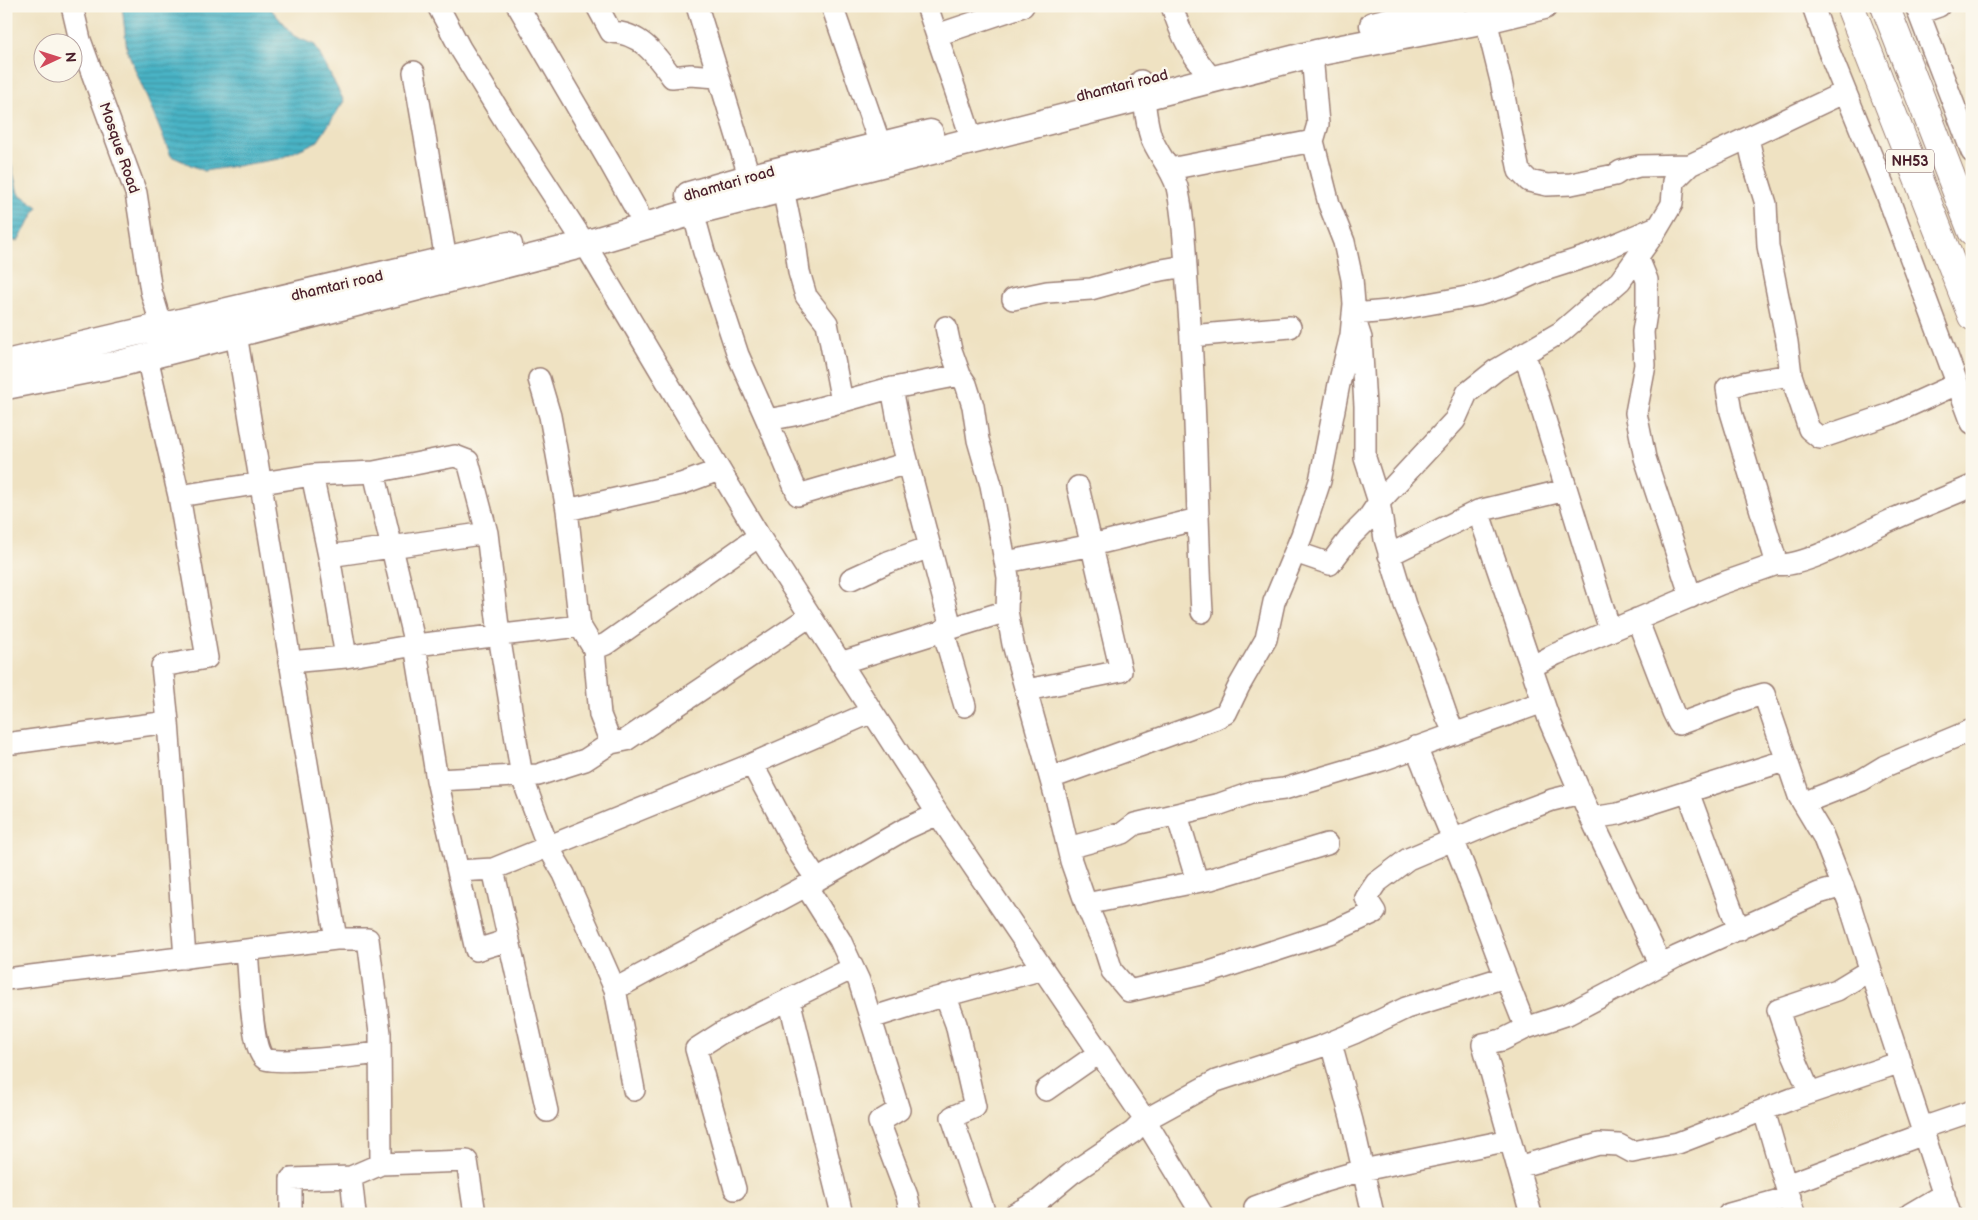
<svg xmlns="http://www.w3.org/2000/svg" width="1978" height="1220" viewBox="0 0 1978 1220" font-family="'Balsamiq Sans',sans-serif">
<defs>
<pattern id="water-rules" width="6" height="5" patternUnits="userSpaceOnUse" patternTransform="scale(1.25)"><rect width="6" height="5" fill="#48b3c5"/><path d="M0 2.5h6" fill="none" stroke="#3e91a0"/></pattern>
</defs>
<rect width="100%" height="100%" fill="#fbf7ec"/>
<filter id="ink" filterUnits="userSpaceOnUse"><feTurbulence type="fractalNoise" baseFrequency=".02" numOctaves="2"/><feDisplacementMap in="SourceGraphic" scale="10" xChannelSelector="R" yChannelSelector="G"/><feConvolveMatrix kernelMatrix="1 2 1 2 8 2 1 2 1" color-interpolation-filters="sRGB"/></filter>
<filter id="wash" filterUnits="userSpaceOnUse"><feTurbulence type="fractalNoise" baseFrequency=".0096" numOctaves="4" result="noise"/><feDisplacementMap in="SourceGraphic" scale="20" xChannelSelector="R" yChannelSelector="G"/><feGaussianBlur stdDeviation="1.12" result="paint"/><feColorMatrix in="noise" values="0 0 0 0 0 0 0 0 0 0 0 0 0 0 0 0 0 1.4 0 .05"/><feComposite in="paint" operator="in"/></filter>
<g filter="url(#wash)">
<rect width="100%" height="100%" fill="#efe2c2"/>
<path fill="url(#water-rules)" stroke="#496978" d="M122 6H243L270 8 294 36 315 45 344 101 318 141 279 159 204 171 171 156 127 50Z
M6 142 18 193 38 207 18 241H6Z"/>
</g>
<g filter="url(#ink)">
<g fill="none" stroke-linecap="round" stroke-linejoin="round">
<defs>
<path id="minor" d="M72 6 80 40 136 193 151 291 166 341
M438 6 460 48 507 124 585 244 759 536 938 814 1145 1120 1202 1214
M518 6 610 163 637 211
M597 6 611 32C641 33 655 54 672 77L691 75 717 77
M697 6 754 192
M832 6 885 159
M927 6 972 140
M1172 6C1182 38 1191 54 1212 79
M1813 6 1828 49 1888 197 1972 423
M1916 6 1972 152
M1919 13 1939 6
M1486 20 1501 81 1519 171 1529 181 1547 185 1571 184 1615 175 1621 171 1639 166 1690 165
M937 35 1023 6
M414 72 446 260
M1141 81C1145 99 1145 120 1151 137 1158 155 1172 169 1177 187 1185 221 1185 262 1188 297 1197 402 1196 507 1202 612
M1748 138 1754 165 1766 204 1768 246 1787 342 1791 375 1809 429 1820 438 1891 414 1957 384
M1170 169 1313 141
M783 189 790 223 795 241 799 272 806 296 827 323 842 402
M693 212 704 252 738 355 767 420 798 495 908 463
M1638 258 1647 280V307L1643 332 1645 365 1636 413 1645 458 1691 597
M1013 299 1047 292 1091 289 1156 271 1185 266
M946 327 951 350 960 375 966 384 973 406 978 440 991 485 1008 577 1007 611 1013 644 1057 802 1071 861 1086 904
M236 334 336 939H368L380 1033 381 1164
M1191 336 1290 327
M1525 355 1610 630
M147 357 179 496 207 658 162 666 168 722 185 958
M892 388 902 441 951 627
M767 420 794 415 883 390 960 375
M374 472 415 645 437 780 476 950 509 940
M312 475 329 556
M179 496 312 475 374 472 455 456 468 461 487 533 499 635 522 777 548 847 564 874 615 989 634 1090
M567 510 681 484 719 470
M1478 511 1550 722 1591 818 1661 965
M1295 552 1330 564 1352 535 1367 520 1379 502 1455 420 1467 393 1496 370 1561 332 1620 281 1656 231 1672 204 1674 181 1690 165 1845 92
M1389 555 1478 511 1566 490
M1006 562 1092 545 1198 519
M1777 564 1731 412 1727 388 1747 382 1791 375
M851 579 888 562 930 547
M1637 619 1673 712 1679 724 1750 698 1764 694 1799 796 1823 836 1849 902 1884 1013 1950 1214
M943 630 965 706
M594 649 606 644 759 536
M346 657 329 556 487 533
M289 662 346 657 415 645 580 626
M840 663 1007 611
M1531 667 1556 654 1720 584 1777 564C1801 569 1860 535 1883 524 1912 510 1943 499 1972 486
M1027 690 1121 671 1078 487
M1455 734 1447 717 1427 659 1405 605 1385 539 1379 502 1365 458V406L1361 338 1353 314 1389 311 1478 295 1507 286 1538 272 1588 256 1659 226
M13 743 168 722
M611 743 626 740 810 616
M1415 747C1424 763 1428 780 1435 797 1469 872 1494 952 1526 1028
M752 764 801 856 817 880
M1051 778 1214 719 1226 713 1239 686 1266 639 1274 602 1302 535 1320 481 1339 384 1351 335 1354 304 1352 279 1344 242 1329 204 1313 141 1318 124 1313 66 1316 53
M437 780 538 775 585 760 611 743 600 715 594 649 580 626 567 510 550 416 539 379
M1688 792 1739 930
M1803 803 1862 780 1885 766 1972 730
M1177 815 1197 881
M1591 818 1618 814 1787 760
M1327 844 1211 879 1086 904 1103 943 1112 971 1129 991 1210 972 1332 932 1375 912 1366 898 1376 883 1408 859 1507 817 1552 800 1580 793
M1068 848 1123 833 1135 824 1220 804 1251 793 1284 789 1382 760 1543 702
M493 869 547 1111
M458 871 493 869 752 764 872 712
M806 886 840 940 859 981 899 1110 879 1122 907 1196 911 1214
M247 950C249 968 251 1051 265 1059 274 1065 363 1055 380 1053
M6 979 336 939
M615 989 817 880 905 829 938 814
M945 995 956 1024 975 1107 952 1117 985 1214
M789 999 842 1214
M871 1018 922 1002 1043 969
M1331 1043 1352 1121 1373 1214
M1046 1090 1099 1053
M1810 1093 1791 1049 1778 1010 1837 990 1870 970
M1764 1111 1794 1214
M1922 1128 1972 1111
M1518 1167 1599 1144 1619 1145 1632 1152 1678 1143 1792 1099 1901 1062
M351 1177 355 1214
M1786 1185 1924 1134
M735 1189 696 1049 721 1033 853 968
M1255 1207 1325 1181 1363 1170 1510 1140
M291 1214V1179L351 1177 381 1164 467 1161 475 1214
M1015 1214 1038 1201 1072 1173 1133 1132 1145 1120 1216 1081 1322 1046 1354 1033 1406 1008 1505 977
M1531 1214 1483 1044 1502 1040 1526 1028 1568 1014 1676 957 1819 893 1843 886
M1729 1214 1790 1197
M1910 1214 1944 1194"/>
<path id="major" d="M1373 25 1452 6
M689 195 748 178 930 133
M6 363 509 245
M6 386 118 364 205 342 585 244 693 212 1316 53 1486 20 1544 6"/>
<path id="highway" d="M1850 6 1972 316
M1885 6 1972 231"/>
</defs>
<use href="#minor" stroke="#9c8076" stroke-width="24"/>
<use href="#major" stroke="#9c8076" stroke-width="29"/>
<use href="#highway" stroke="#9c8076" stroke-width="30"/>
<use href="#minor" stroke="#fff" stroke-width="21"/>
<use href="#major" stroke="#fff" stroke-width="26"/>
<use href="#highway" stroke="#fff" stroke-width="28"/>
</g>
</g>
<g text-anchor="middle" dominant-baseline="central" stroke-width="5" stroke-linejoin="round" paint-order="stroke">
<rect fill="#fbf7ec" stroke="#7f6065" stroke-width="1" x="1886" y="149.5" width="48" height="23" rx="4"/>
<g font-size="14" font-weight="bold" fill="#4a1f2b">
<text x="1910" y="161">NH53</text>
</g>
<g font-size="15" fill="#4a1f2b" stroke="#fbf7ec">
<text transform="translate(1122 86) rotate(-14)">dhamtari road</text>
<text transform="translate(119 148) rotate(71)">Mosque Road</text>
<text transform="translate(729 184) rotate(-16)">dhamtari road</text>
<text transform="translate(337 286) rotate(-13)">dhamtari road</text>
</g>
</g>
<rect width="1978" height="1220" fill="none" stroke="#fbf7ec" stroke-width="25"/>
<g transform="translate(58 58) rotate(86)"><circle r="24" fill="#fbf7ec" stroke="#b4a19f"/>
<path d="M0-4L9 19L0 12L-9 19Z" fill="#d1495b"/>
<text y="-8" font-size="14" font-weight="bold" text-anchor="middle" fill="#4a1f2b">N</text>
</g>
</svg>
